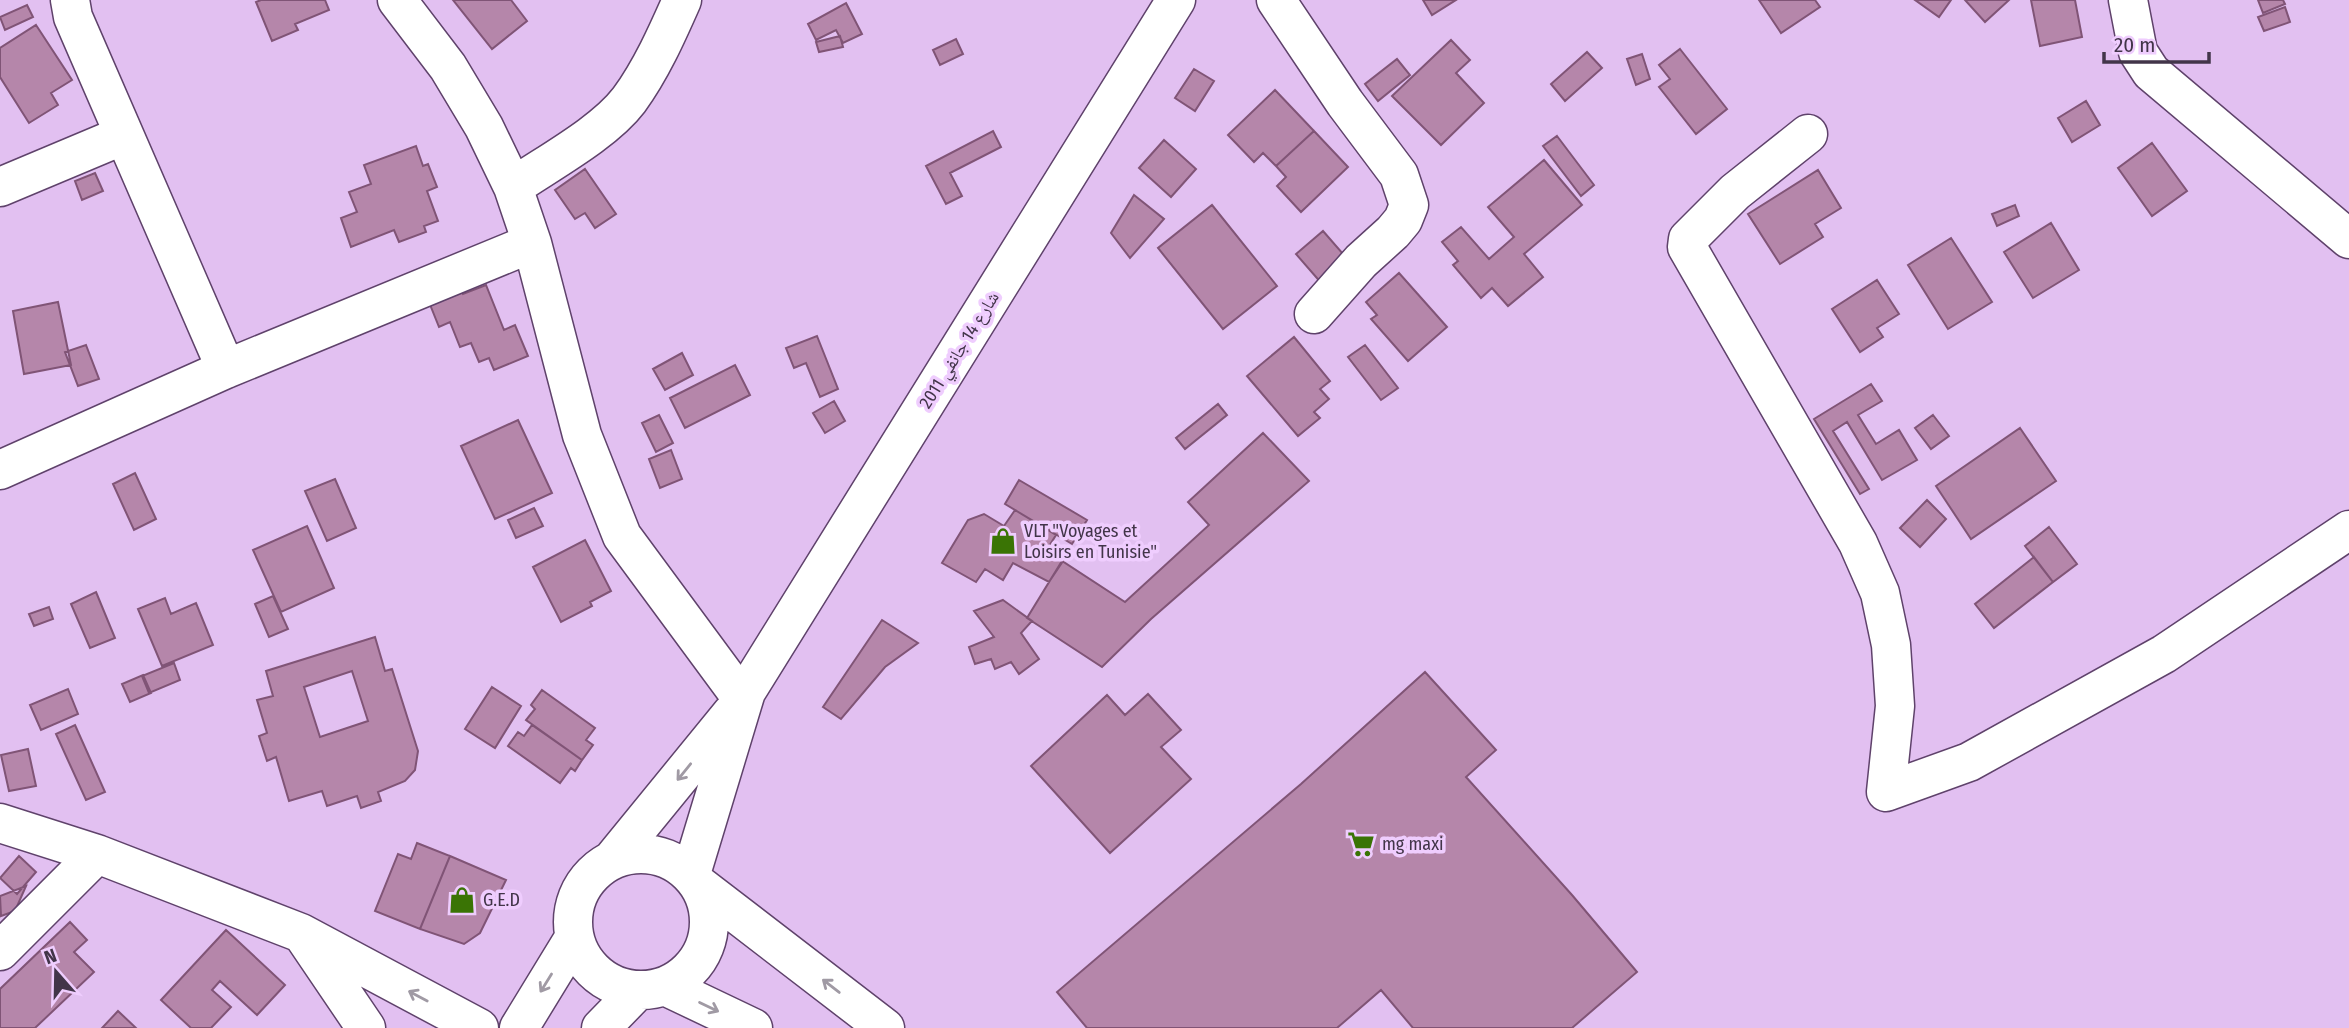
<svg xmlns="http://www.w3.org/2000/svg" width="2349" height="1028" viewBox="0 0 2349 1028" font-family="'Fira Sans Condensed','Noto Naskh Arabic',sans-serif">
<rect width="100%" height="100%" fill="#e2c0f1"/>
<path fill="#b586aa" stroke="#805476" stroke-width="2" fill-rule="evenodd" d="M261 0H325L329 10 295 24 298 30 272 41 256 2Z
M453 0H511L527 21 492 49Z
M1423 0H1456L1432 15Z
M1759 0H1815L1820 7 1781 33Z
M1915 0H1951L1939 17Z
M1965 0H2009L1985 22Z
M2031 0H2075L2082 37 2040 46Z
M2258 0H2283L2285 4 2263 13Z
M846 3 862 34 843 43 836 30 816 40 808 24Z
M27 5 33 17 5 30 0 17Z
M2285 7 2290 22 2264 31 2258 17Z
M36 25 72 80 51 93 58 105 29 123 0 77V48Z
M840 36 843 47 819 52 816 42Z
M956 39 963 54 940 65 933 50Z
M1451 40 1470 60 1456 73 1484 103 1441 145 1392 96Z
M1680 49 1727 109 1696 134 1659 87 1670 79 1659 65Z
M1587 52 1602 68 1565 101 1551 84Z
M1642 54 1650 79 1636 85 1627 59Z
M1397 59 1410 75 1378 101 1365 84Z
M1194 69 1214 81 1195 111 1175 98Z
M1275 90 1314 131 1276 166 1263 153 1254 162 1228 135Z
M2086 101 2100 125 2072 142 2058 118Z
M993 131 1001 147 950 173 962 196 946 204 926 166Z
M1314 131 1348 167 1301 212 1277 186 1286 177 1276 166Z
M1557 136 1594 185 1581 196 1543 146Z
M1164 140 1196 169 1171 197 1139 168Z
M2152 143 2187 191 2152 216 2118 168Z
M416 146 423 166 428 164 437 187 427 191 438 221 424 226 426 232 399 242 394 230 351 247 341 218 357 212 349 192 371 184 364 165Z
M1544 160 1582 205 1524 254 1543 277 1508 306 1492 288 1481 298 1453 265 1458 261 1442 242 1461 227 1489 259 1514 237 1488 207Z
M585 169 616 214 595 228 585 213 575 219 555 190Z
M1818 170 1841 208 1815 224 1823 237 1780 264 1748 214Z
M95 173 103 191 82 200 75 181Z
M1134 195 1164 219 1130 258 1111 233Z
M1212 205 1277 286 1223 329 1158 248Z
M2015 205 2019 216 1997 226 1992 214Z
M2051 223 2079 270 2033 298 2004 252Z
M1323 231 1350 262 1323 285 1296 254Z
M1951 238 1992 302 1948 329 1908 265Z
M1399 273 1447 327 1408 361 1371 319 1377 315 1366 302Z
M457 279 463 294 486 285 504 330 515 325 528 356 494 370 489 358 479 362 471 343 460 347 450 322 439 327 425 292Z
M1877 280 1899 314 1877 328 1883 337 1860 352 1832 309Z
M58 302 71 365 24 374 13 311Z
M817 336 838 389 820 397 806 363 794 368 786 348Z
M1294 337 1330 381 1320 389 1329 399 1314 412 1320 418 1298 436 1247 376Z
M86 345 99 379 78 386 65 352Z
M1365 345 1398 388 1381 400 1348 357Z
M682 353 693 375 665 390 653 369Z
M735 365 750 395 685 428 670 398Z
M1871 384 1882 401 1858 415 1876 444 1899 430 1917 460 1882 480 1847 422 1833 431 1869 489 1860 494 1814 419Z
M834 401 845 421 825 433 813 413Z
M1218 404 1227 415 1185 449 1176 438Z
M659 415 673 443 656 452 642 423Z
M1933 415 1949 436 1931 449 1915 428Z
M518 420 552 493 495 519 461 446Z
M2020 428 2056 481 1971 539 1936 486Z
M1263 433 1309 481 1151 619 1102 667 1027 618 1062 561 1125 602 1209 525 1188 502Z
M671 450 682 479 660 488 649 459Z
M135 473 156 519 134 530 113 484Z
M335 479 356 528 327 541 305 491Z
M1019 480 1087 520 1072 544 1005 504Z
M1927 500 1946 519 1920 547 1900 528Z
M534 508 543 526 516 538 508 520Z
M1015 510 1056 535 1048 548 1065 558 1049 582 1013 563 1003 580 985 569 976 582 942 563 968 520 984 514 1004 526Z
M307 526 334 588 281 612 253 550Z
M2049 527 2077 564 2053 582 2025 546Z
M585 540 611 591 590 602 592 606 561 622 533 567Z
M2034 557 2053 582 1994 628 1975 604Z
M96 592 115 638 90 648 71 604Z
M273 596 288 629 269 637 255 604Z
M165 598 171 614 196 603 213 645 162 666 138 609Z
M1003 600 1032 621 1021 633 1039 659 1019 674 1011 662 995 669 991 659 975 664 969 647 994 637 974 611Z
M49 607 53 619 34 626 29 614Z
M882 620 918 643 885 667 841 719 823 707Z
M375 637 385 671 392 669 418 751 415 770 405 781 378 792 381 801 361 808 357 796 327 806 322 791 289 801 276 757 267 761 259 736 267 733 257 700 273 696 266 671ZM352 671 368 721 320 737 304 687Z
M174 663 180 680 149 693 142 676Z
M1425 672 1496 750 1466 777 1572 895 1637 972 1572 1028H1413L1381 990 1337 1028H1087L1057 992 1301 784Z
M143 675 151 693 130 702 122 684Z
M492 687 521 706 495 748 465 729Z
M68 689 78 714 41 730 30 705Z
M542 690 595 728 586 740 593 745 582 760 526 720 535 709 531 705Z
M1148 694 1181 730 1161 747 1191 779 1110 853 1031 766 1107 695 1125 715Z
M75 725 105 792 86 800 56 734Z
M532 725 582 760 575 771 571 768 560 783 508 746 518 732 524 736Z
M28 749 36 786 9 791 1 755Z
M417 843 450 856 420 929 375 911 398 854 411 859Z
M19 856 36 872 17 894 0 878Z
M450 856 506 880 480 933 464 944 420 929Z
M26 886 15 911 1 916 0 896Z
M70 922 87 940 74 952 94 972 35 1028H0V989Z
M226 930 285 985 257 1015 220 981 212 990 231 1007 211 1028H191L161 1000Z
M118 1011 136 1028H102Z"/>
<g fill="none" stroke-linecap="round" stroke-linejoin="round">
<defs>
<path id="minor" d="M70 0 73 17 226 369
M397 0 448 67 484 127 513 187 532 243 582 435 622 536 743 700
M1276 0 1345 103 1399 175 1409 205 1403 220 1393 232 1361 261 1314 314
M2128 0 2138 52 2151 72 2349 239
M1808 134 1735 192 1688 239 1687 247 1858 543 1880 593 1891 645 1895 706 1886 792 1969 762 2164 654 2349 530
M0 187 124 135
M513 187C548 163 604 133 629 100 651 70 667 34 682 0
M0 470 226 369 532 243
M0 823 97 854 301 933 479 1028
M305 938 366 1028
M0 951 97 854"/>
<path id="major" d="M573 922a68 68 0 1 1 136 0a68 68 0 1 1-136 0Z
M612 860 732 713
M691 874 746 692 1176 0
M699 885 885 1028
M665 986 753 1028
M519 1028 574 938
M601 1028 638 990"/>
</defs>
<use href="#minor" stroke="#5f426b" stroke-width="41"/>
<use href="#major" stroke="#5f426b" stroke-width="41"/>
<use href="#minor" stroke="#fff" stroke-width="38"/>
<use href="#major" stroke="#fff" stroke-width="38"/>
</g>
<defs><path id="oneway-shaft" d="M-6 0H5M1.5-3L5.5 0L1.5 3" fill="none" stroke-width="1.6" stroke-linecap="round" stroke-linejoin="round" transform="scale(1.75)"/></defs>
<g stroke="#a09aa4">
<use href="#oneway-shaft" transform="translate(684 772) rotate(129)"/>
<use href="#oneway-shaft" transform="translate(546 983) rotate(122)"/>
<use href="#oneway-shaft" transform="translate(831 986) rotate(-142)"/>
<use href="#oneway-shaft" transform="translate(418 996) rotate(-152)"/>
<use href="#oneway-shaft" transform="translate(709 1007) rotate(26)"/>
</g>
<defs>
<symbol id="shop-bare" viewBox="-9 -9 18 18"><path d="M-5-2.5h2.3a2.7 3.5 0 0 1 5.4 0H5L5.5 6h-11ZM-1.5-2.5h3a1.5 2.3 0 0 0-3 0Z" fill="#3a7405" stroke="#efcdfe" stroke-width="2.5" paint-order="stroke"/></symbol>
<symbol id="supermarket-bare" viewBox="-9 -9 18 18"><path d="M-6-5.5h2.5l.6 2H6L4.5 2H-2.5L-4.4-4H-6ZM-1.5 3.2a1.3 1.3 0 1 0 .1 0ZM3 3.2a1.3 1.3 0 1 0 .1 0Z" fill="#3a7405" stroke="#efcdfe" stroke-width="2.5" paint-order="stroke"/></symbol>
</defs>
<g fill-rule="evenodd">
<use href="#shop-bare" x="984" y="522" width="38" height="38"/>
<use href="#supermarket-bare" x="1342" y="825" width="38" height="38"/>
<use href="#shop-bare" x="443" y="881" width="38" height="38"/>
</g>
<g text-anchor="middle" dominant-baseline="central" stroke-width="7" stroke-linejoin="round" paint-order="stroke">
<g font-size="18" fill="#423549" stroke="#efcdfe">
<text transform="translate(959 350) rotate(-58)">شارع 14 جانفي 2011</text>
</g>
<g font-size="18" fill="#423549" stroke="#efcdfe" text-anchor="start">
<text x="1024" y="531">VLT "Voyages et<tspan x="1024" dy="21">Loisirs en Tunisie"</tspan></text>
<text x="1382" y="844">mg maxi</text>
<text x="483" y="900">G.E.D</text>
</g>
</g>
<g transform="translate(56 972) rotate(340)" stroke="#efcdfe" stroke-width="5" paint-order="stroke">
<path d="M0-5L12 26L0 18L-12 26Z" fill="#423549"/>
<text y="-10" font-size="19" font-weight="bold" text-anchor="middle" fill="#423549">N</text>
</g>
<path d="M2104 52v10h105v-10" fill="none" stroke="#423549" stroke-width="3.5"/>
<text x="2114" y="52" font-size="21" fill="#423549" stroke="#efcdfe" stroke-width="5" paint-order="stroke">20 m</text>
</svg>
